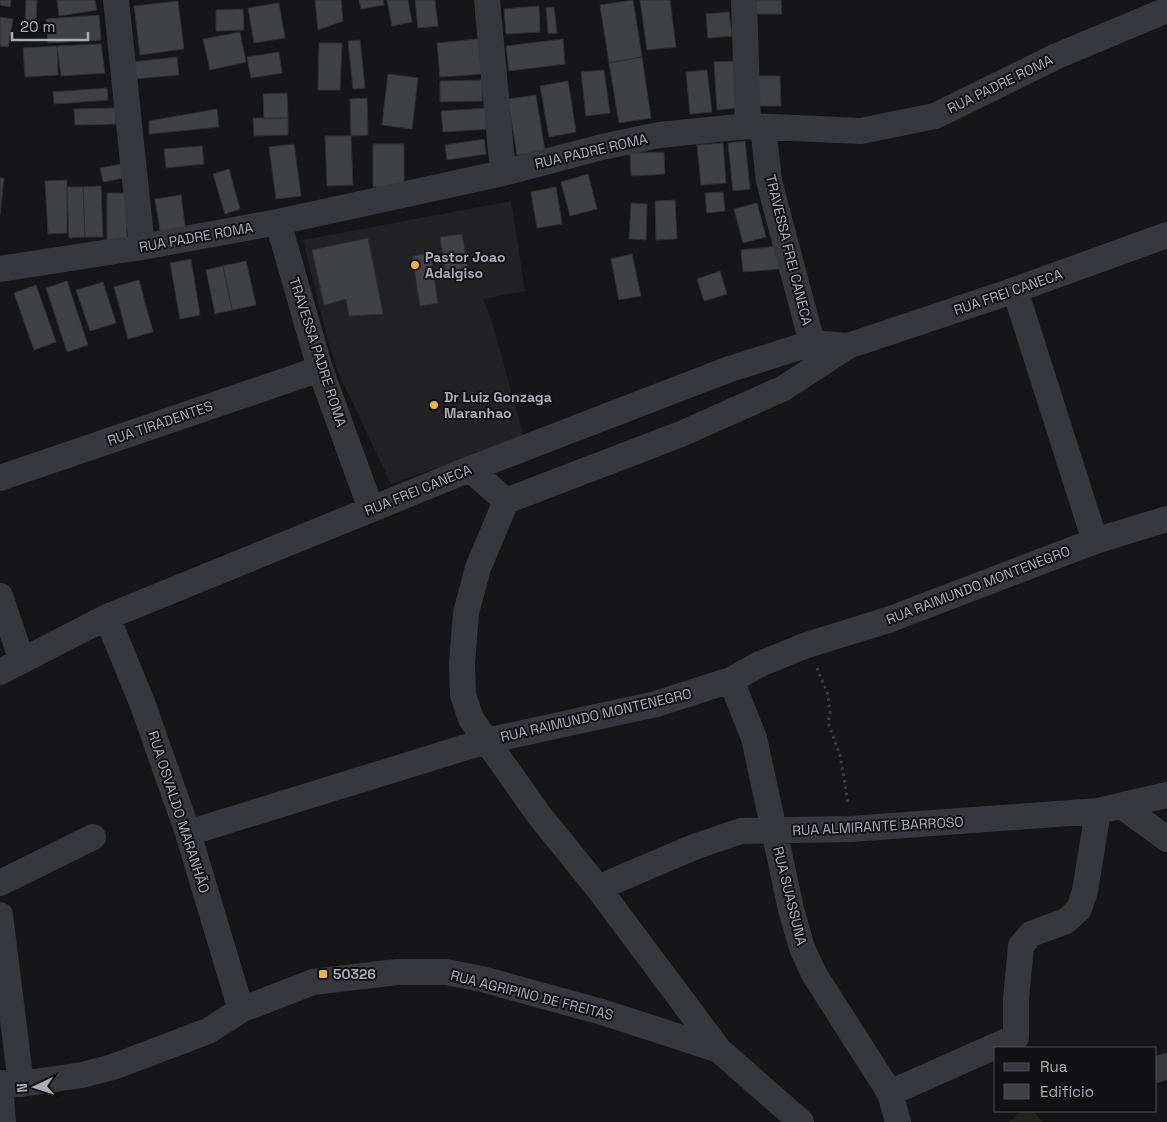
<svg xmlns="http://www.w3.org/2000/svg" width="1167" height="1122" viewBox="0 0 1167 1122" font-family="'Space Grotesk',sans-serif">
<rect width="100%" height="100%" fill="#161618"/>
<path fill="#222225" d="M511 201 525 291 483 299 492 322 524 438 391 484 338 372 328 341 303 240Z"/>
<path fill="#1e261f" d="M1021 1111H1033L1043 1122H1009Z"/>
<path fill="#404145" stroke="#303034" d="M0 0H11L10 7 0 5Z
M26 0H37L36 22 25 21Z
M57 0H95L97 10 59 16Z
M315 0H341L343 21 318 30Z
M359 0H383L384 5 361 9Z
M387 0H408L412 22 392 26Z
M415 0H435L438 26 418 28Z
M633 0 642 57 609 63 600 5Z
M640 0H670L676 47 647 50Z
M748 0H781L782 14H748Z
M178 1 184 49 140 55 134 6Z
M279 3 285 38 254 43 248 8Z
M539 6 540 32 506 34 504 9Z
M554 7 557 33 548 34 546 8Z
M243 9 244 30 216 31V10Z
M729 12 732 36 708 38 706 14Z
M99 15 101 40 48 43 46 19Z
M0 17 13 19 8 47 0 46Z
M240 32 246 62 210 70 203 39Z
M479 39 483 74 440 77 437 43Z
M563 39 565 64 509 71 506 46Z
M360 40 365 88 353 89 348 41Z
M319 43H342L340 90H318Z
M101 44 105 73 61 76 57 46Z
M57 46 58 75 25 77 23 48Z
M279 52 282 73 251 78 247 57Z
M177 57 179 75 134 79 132 62Z
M642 57 651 118 619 123 609 63Z
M735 61 738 108 717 110 714 62Z
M604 70 610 113 586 116 581 72Z
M707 70 712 112 690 114 686 72Z
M388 74 418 78 412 129 382 125Z
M757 76H780L781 106H758Z
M482 80V101L440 102V81Z
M568 81 576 132 549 137 540 86Z
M107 88 108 100 54 104 53 92Z
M287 93 288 118 264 119 263 94Z
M536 95 545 151 517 155 508 99Z
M367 98 368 135 351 136 350 99Z
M115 108 116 124 75 125 74 109Z
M488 108 490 129 443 132 441 111Z
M217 109 219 127 149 134V121Z
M253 118H288V135L254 136Z
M325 136H351L353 185 327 186Z
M484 139 486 154 447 160 445 145Z
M745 141 750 189 733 191 728 143Z
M723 143 726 183 701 185 697 145Z
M294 144 301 196 276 199 269 147Z
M373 144H404V187H373Z
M202 146 204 164 166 168 164 149Z
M664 152 665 174 631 176 630 153Z
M122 164 124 178 103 182 100 168Z
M229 169 240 209 225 214 213 174Z
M588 174 597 209 570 216 561 182Z
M0 178H4L0 215Z
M67 180V233L48 234 45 181Z
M101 186 103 237H85L83 187Z
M67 187H83L85 237 69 238Z
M556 187 562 224 537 228 531 192Z
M723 192 725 211 707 213 705 193Z
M107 193H126L127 241H107Z
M181 195 186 232 161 236 155 199Z
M675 200 677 239 656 240 655 201Z
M631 203 647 204 646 240 629 239Z
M757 203 766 237 743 243 734 209Z
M462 234 469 273 446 277 440 237Z
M368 238 383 314 349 316 346 299 324 305 312 250Z
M779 246 781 269 743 272 741 250Z
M430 253 438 303 420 306 412 256Z
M632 254 641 296 619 300 611 259Z
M191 259 200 315 180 319 170 263Z
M246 261 256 305 232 310 223 266Z
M223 266 232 310 215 314 206 270Z
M720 271 727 294 704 301 697 279Z
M139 280 153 332 128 339 114 287Z
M67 281 88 345 67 352 46 288Z
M103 282 116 323 90 331 76 290Z
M36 285 56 342 34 350 14 293Z"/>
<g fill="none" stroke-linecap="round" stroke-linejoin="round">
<path stroke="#3d3f44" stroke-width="3" stroke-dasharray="2.5 4" stroke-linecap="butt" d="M817 668 828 695 830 713 828 723 840 755 848 804"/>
<path stroke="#37383d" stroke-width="26" d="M116 0 142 247
M487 0 503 173
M744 0 748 126
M763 127 769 181 812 343
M278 222 320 369 371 509
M0 269 142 247 278 222 503 173 602 147 659 135 748 126 861 131 935 116 1057 56 1167 10
M1015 290 1095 541
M470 469 506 501 478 568 466 613 462 663 463 695 471 719 539 815 598 888 719 1050 801 1122
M0 478 320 369
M506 501 681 434 784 388 848 346
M0 596 22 661
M107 617 143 705 188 833 241 1010
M0 672 107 617 470 469 727 370 812 343 848 346 1015 290 1167 235
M731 680 754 738 791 909 802 948 814 974 890 1093 898 1122
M1123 807 1167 839
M188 833 486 741 656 704 731 680 760 664 807 645 888 620 1095 541 1167 519
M0 883 93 837
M598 888 694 847 741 831 851 829 1098 811 1167 795
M0 915 21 1084
M1156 1070 1167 1066
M0 1083 21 1084 82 1075 113 1067 208 1031 241 1010 313 982 397 972H446L482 979 602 1012 719 1050
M0 1085 3 1122
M890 1093 1016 1037V999L1021 946 1031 934 1066 921 1079 909 1085 891 1098 811"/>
</g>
<g fill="#f2b134" stroke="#111113" stroke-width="2">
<circle cx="415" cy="265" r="5"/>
<circle cx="434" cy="405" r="5"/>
<rect x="318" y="969" width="10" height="10" rx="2.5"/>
</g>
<g text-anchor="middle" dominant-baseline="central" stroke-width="4" stroke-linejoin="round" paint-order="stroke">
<g font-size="14" fill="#a8adb8" stroke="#111113">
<text transform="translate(1000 84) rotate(-26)">RUA PADRE ROMA</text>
<text transform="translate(591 151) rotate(-13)">RUA PADRE ROMA</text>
<text transform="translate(196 237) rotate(-10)">RUA PADRE ROMA</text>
<text transform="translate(789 250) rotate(76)">TRAVESSA FREI CANECA</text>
<text transform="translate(1008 292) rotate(-19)">RUA FREI CANECA</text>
<text transform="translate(318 352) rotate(72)">TRAVESSA PADRE ROMA</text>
<text transform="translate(160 423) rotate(-19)">RUA TIRADENTES</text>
<text transform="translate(418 490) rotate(-22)">RUA FREI CANECA</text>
<text transform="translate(978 585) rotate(-21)">RUA RAIMUNDO MONTENEGRO</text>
<text transform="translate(596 715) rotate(-13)">RUA RAIMUNDO MONTENEGRO</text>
<text transform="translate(179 812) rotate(72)">RUA OSVALDO MARANHÃO</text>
<text transform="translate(878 826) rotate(-3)">RUA ALMIRANTE BARROSO</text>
<text transform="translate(790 896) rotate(76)">RUA SUASSUNA</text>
<text transform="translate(532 995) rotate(14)">RUA AGRIPINO DE FREITAS</text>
</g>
<g font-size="14" font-weight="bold" fill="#a8adb8" stroke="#111113" text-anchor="start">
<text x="425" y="257">Pastor Joao<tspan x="425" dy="16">Adalgiso</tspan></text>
<text x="444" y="397">Dr Luiz Gonzaga<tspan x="444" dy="16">Maranhao</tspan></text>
<text x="333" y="974">50326</text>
</g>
</g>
<rect x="994" y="1047" width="162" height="65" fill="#111113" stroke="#4d4f55"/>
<rect x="1004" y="1063" width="25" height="8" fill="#37383d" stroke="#4d4f55"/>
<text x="1040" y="1072" font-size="15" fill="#a8adb8">Rua</text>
<rect x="1004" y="1084" width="25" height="15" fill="#404145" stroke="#4d4f55"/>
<text x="1040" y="1097" font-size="15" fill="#a8adb8">Edifício</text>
<g transform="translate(35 1087) rotate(266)" stroke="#111113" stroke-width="4" paint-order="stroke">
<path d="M0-4L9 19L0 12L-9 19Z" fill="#a8adb8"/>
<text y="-8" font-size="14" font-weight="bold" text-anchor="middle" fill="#a8adb8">N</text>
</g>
<path d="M12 32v8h76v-8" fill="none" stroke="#a8adb8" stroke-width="2.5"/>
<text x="20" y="32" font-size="15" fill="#a8adb8" stroke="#111113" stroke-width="4" paint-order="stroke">20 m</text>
</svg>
